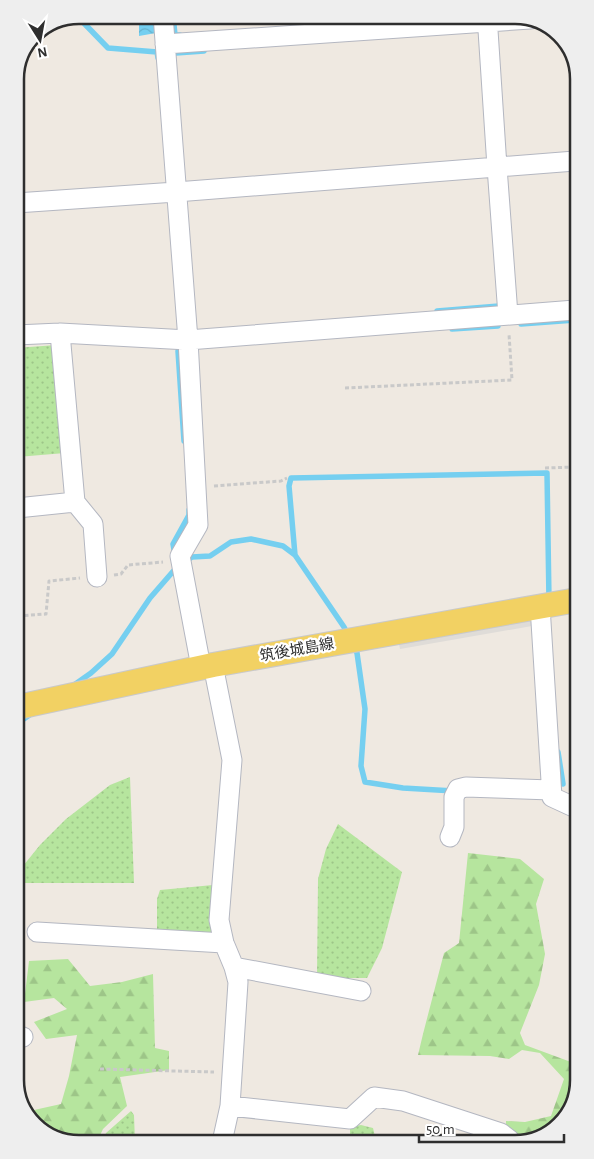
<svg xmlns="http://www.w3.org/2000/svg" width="594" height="1159" viewBox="0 0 594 1159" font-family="'Alegreya Sans','Noto Sans JP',sans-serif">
<defs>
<pattern id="grass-dots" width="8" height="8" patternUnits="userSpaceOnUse" patternTransform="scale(1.25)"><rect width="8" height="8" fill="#b6e59e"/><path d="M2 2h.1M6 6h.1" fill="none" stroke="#9dc588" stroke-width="1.8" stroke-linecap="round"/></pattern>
<pattern id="forest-firs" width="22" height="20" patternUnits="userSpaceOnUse" patternTransform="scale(1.25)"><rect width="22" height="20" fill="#b6e59e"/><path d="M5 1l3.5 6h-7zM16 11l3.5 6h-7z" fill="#9dc588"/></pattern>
<pattern id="water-waves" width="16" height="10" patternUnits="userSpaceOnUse" patternTransform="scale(1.25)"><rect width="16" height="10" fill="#75cff0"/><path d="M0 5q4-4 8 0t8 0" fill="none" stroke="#66b2ce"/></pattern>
</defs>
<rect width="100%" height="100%" fill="#efe9e1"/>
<path fill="url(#grass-dots)" d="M56 345 65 453 17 457 16 348Z
M130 777 134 883H19V875L23 866 40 845 66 819 110 785Z
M338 824 402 872 382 948 367 978H317L318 879 326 849Z
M213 885 215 936 157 933V899L160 890Z
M131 1111 134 1115 135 1143 101 1144 106 1133Z
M361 1125 373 1128 376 1141H350V1127Z"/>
<path fill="url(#forest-firs)" d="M468 853 520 859 544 879 536 904 545 954 539 985 520 1033 525 1045 579 1065V1081L568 1116 540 1139 510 1140 506 1138V1121L525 1122 551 1116 564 1079 540 1053 522 1050 509 1059 490 1056 418 1055 423 1034 444 953 459 943Z
M68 959 90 986 122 982 153 974 155 1048 169 1051V1070L120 1077 127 1106 103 1129 96 1144H74L40 1131 25 1112 61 1104 69 1076 77 1035 46 1039 34 1022 67 1009 54 998 24 1002 29 961Z"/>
<path fill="#dfdcd8" d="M531 620 532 626 400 649 399 644Z"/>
<path fill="url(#water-waves)" d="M139 15H155L156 33 139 36Z"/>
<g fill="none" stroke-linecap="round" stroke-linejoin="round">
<path stroke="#75cff0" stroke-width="5.5" d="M173 15 175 35H180
M77 16 108 48 157 52 158 58
M528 26 547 25
M176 53 204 51
M437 311 499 306
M521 324 575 320
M452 329 498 326
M178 351 184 441
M175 555 173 544 189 515V510
M295 555 289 486 291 478 547 473 549 600
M353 645 357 653 365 709 361 766 365 782 403 788 454 791
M74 685 91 673 112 654 150 598 176 568 192 557 210 556 231 542 251 539 283 546 295 555 344 627 348 635
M18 723 31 714
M558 752 563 784"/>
<defs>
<path id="minor" d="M163 15 188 340 198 525 180 556 201 667
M487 15 497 167 508 315
M165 44 530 19
M16 203 176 192 575 161
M60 333 75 502 93 524 97 577
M16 335 60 333 188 340 575 310
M17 508 75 502
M540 606 552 797 578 809
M213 665 232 760 219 920 224 943 234 967 238 982 230 1106 222 1142
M450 837 454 827V797L458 789 466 787 551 790
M37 932 224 943
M234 967 361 991
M19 1036 23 1037
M230 1106 350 1119 374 1097 403 1101 501 1133 510 1140"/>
<path id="major" d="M18 707 213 665 577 600"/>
</defs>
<use href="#minor" stroke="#b4b7c1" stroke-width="21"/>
<use href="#major" stroke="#c9c9c9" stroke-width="26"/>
<path stroke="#c9c9c9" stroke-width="3" stroke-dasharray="4 2.5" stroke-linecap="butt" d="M345 388 512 380 509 334
M545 468 576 467
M214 486 281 481 287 478
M114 575 121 574 128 565 163 562
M18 616 46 614 49 581 80 578
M100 1069 214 1072"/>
<use href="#minor" stroke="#fff" stroke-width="19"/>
<use href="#major" stroke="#f2d163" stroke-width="24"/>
</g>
<g text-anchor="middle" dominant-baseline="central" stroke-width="4.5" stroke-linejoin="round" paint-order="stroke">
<g font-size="15" fill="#2e2e2e" stroke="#fff">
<text transform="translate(297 650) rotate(-10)">筑後城島線</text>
</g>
</g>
<path d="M0 0H594V1159H0ZM79 24H515A55 55 0 0 1 570 79V1080A55 55 0 0 1 515 1135H79A55 55 0 0 1 24 1080V79A55 55 0 0 1 79 24Z" fill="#eee" fill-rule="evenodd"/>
<path fill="none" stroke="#2e2e2e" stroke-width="2.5" d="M79 24H515A55 55 0 0 1 570 79V1080A55 55 0 0 1 515 1135H79A55 55 0 0 1 24 1080V79A55 55 0 0 1 79 24Z"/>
<g transform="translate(40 40) rotate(169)" stroke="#ffffff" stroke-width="4" paint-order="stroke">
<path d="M0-4L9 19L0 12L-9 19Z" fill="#2e2e2e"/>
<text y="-8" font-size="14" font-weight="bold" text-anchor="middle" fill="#2e2e2e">N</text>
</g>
<path d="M419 1134v8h145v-8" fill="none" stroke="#2e2e2e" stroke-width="2.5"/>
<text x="426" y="1134" font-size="15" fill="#2e2e2e" stroke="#ffffff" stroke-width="4" paint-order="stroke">50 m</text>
</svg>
